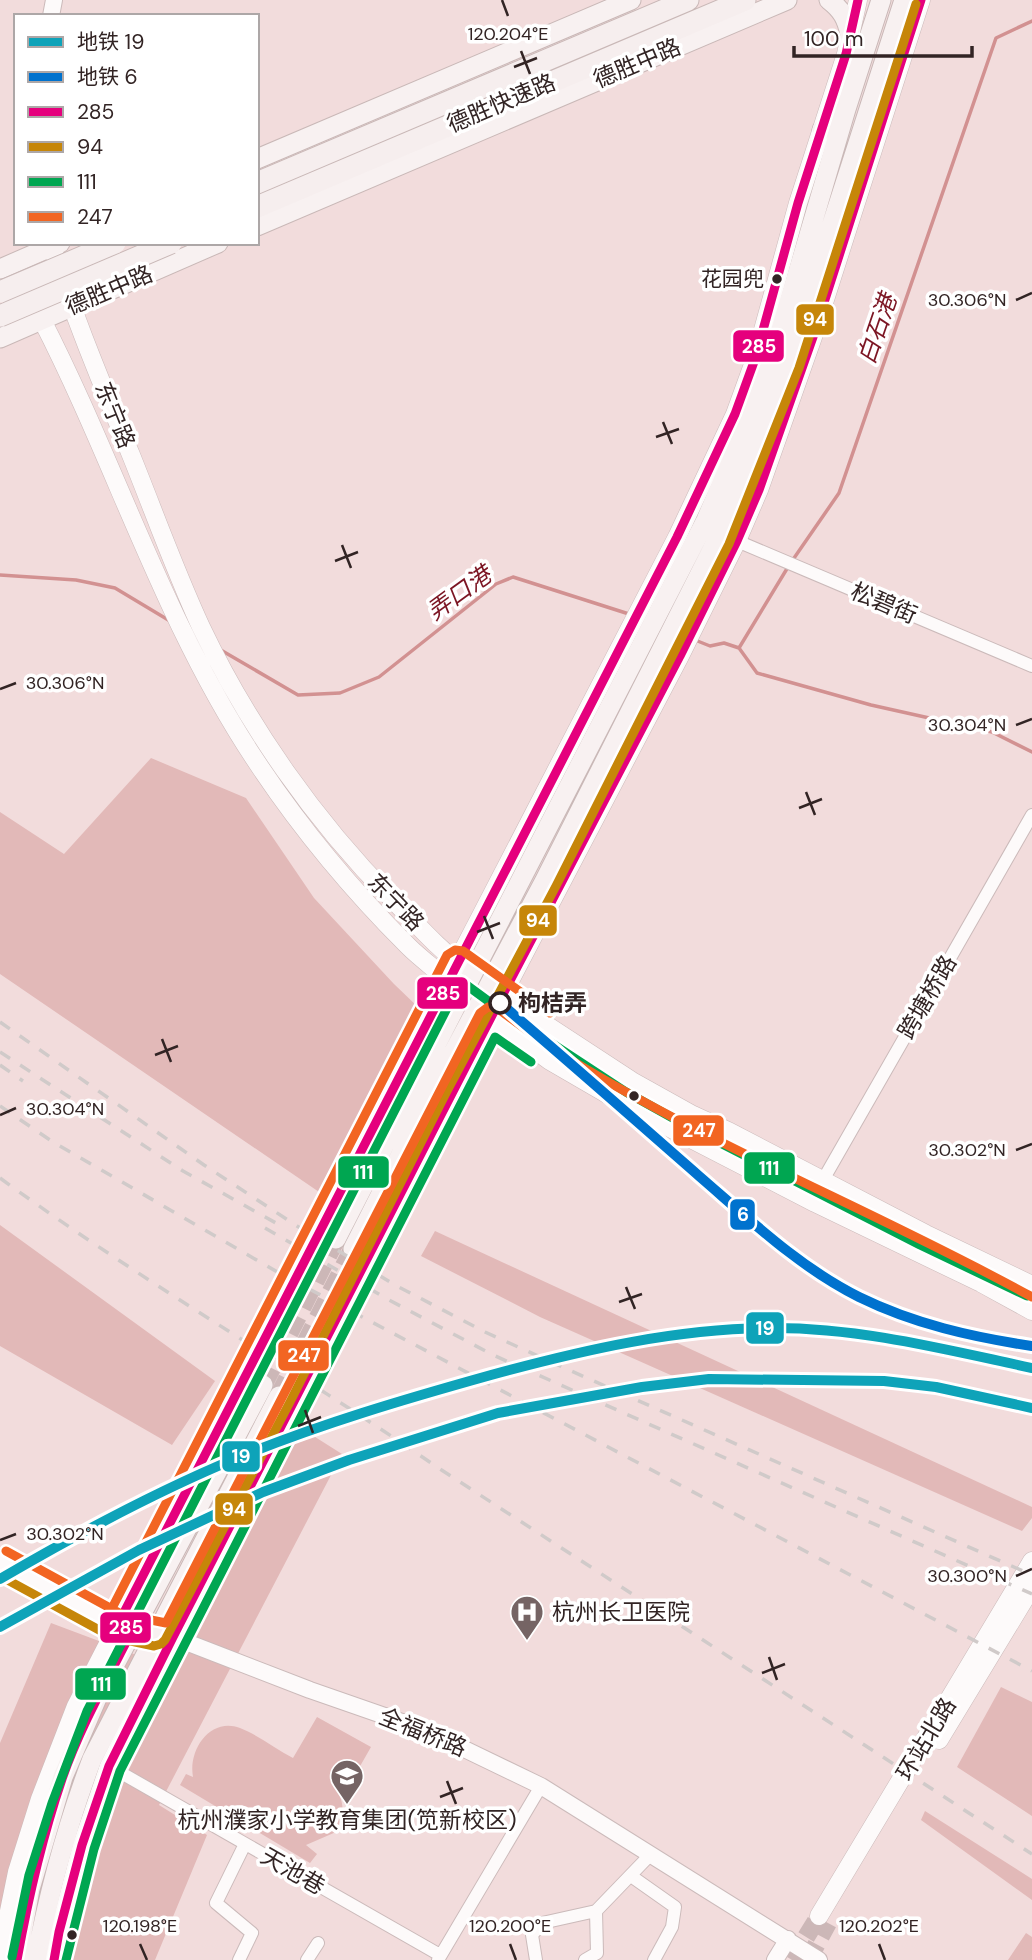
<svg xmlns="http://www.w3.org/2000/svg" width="1032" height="1960" viewBox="0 0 1032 1960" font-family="'DM Sans','Noto Sans SC',sans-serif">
<rect width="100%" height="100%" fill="#f2dcdc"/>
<path fill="#e2b9b8" d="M151 758 246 798 314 898 394 984 419 1008 405 1041 322 1194 0 974V812L64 854Z
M0 1225 215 1381 172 1445 0 1346Z
M435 1231 1032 1507V1518L1022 1531 540 1317 421 1256Z
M293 1423 342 1454 159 1805 207 1835 155 1960H0V1743L51 1623 155 1662Z
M1001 1687 1032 1702V1816L957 1767Z
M317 1717 371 1747 347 1789 333 1782C344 1803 346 1809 336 1832L306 1845 317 1854 310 1863 180 1785 186 1774 193 1777C188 1750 210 1717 240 1728 258 1735 276 1749 293 1758Z
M925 1811 1032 1879V1900L921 1820Z
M1026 1933 1032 1937V1960H1008Z"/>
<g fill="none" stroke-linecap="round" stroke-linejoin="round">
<path stroke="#d29191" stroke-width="3.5" d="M792 561 839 493 996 38 1032 21
M0 575 76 580 115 588 170 621
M695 640 710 646 724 643 739 648 757 673 871 705 992 732 1032 752
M739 648 788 567
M219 649 298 695 340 693 379 677 496 584 513 577 629 614"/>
<path stroke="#ccb7b7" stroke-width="18" stroke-dasharray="18 9" stroke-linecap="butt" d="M792 1960 819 1916
M808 1960 828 1923"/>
<path stroke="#ccb7b7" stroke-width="19" stroke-dasharray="19 10" stroke-linecap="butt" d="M263 1385 336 1239
M279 1396 353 1249"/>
<defs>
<path id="minor" d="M737 541 1032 666
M823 1180 1032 815
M109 1766 440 1955
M631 1876 675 1907 672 1927 654 1960
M239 1960 252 1933 216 1903 245 1844
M307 1960 318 1943
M438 1960 541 1786
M536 1960 532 1935 542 1923 596 1911 651 1854
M585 1960 597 1953 596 1911"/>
<path id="tertiary" d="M51 16 54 0
M0 1562 117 1626 173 1637 310 1690 425 1730 541 1786 819 1960
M775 1960 788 1939"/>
<path id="secondary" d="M52 247C74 318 103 386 131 455 154 512 175 571 201 627 248 726 315 821 392 899 416 923 438 949 465 968
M42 320C116 464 164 622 254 758 298 825 351 889 408 946 423 961 441 973 456 988
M493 990 632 1081 693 1115 730 1132 926 1234 1032 1285
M482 1011 550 1061 631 1108 815 1203 981 1283 1032 1311
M939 1740 1032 1587
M819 1916 1032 1561
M0 1955 17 1872 40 1799 76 1706 419 1040 457 962 677 537 735 414 755 359 798 203 846 54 858 0
M54 1960 59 1932 82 1845 109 1766 173 1637 453 1095 502 996 680 656 737 541 759 490 813 337 921 0"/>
<path id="primary" d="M829 0C842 10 847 19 850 35
M822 130 845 110
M257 159 631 0
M257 226 787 0
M0 269 60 243
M0 338 218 243
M336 1239 706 520 742 437 778 340 846 109 881 0
M353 1249 435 1087 545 880 718 538 787 364 904 0
M17 1960 30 1889 63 1777 97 1698 263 1385
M36 1960C49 1891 67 1825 92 1759L279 1396"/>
<path id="trunk" d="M257 183 688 0
M257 207 745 0"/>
</defs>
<use href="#minor" stroke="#cbbaba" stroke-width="14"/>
<use href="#tertiary" stroke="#cbbaba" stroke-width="18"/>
<use href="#secondary" stroke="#cbbaba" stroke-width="19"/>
<use href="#primary" stroke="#c9b8b7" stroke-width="21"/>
<use href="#trunk" stroke="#c9b8b7" stroke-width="23"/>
<use href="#minor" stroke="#fdfafa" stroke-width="12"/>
<use href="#tertiary" stroke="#fdfafa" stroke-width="16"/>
<use href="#secondary" stroke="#fdfafa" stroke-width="18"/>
<use href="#primary" stroke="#f8f1f1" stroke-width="19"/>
<use href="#trunk" stroke="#f6eeee" stroke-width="21"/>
<path stroke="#d0cac9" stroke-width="3.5" stroke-dasharray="12 12" stroke-linecap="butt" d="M0 1022 204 1165 297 1226 395 1285 485 1332 569 1370 1032 1575
M0 1052 183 1171 283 1227
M0 1065 23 1081
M0 1106 53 1142 279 1273 1032 1671
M0 1178C141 1281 293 1368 437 1467L1032 1854
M265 1228 389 1300 493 1355 1032 1594"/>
<defs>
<path id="trunk-bridge" d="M0 292 115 243
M0 316 171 243"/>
</defs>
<use href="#trunk-bridge" stroke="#c9b8b7" stroke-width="23" stroke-linecap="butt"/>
<use href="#trunk-bridge" stroke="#f6eeee" stroke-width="21"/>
<defs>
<path id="bus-1" d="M17 1960C28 1899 42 1838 62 1779 80 1727 108 1678 133 1629L117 1626 677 537 735 414 755 359 798 203 846 54 858 0
M54 1960 59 1932 82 1845 109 1766 173 1637 502 996 680 656 737 541 759 490 813 337 921 0"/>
<path id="bus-2" d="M0 1576 112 1637 154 1646 161 1644 165 1640 290 1402 446 1093 556 886 729 544 799 368 916 4"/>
<path id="bus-3" d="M12 1957 29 1875 52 1803 87 1711 461 981 495 1006 626 1092 687 1126 920 1245 1027 1296
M66 1960 94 1849 120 1771 495 1037 531 1062"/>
<path id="bus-4" d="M6 1551 121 1614 166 1623 480 1013 488 1007 497 1008C517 1023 537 1038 558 1052 709 1146 876 1211 1032 1297
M106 1620 447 955 455 950 463 951 550 1013"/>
</defs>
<use href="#bus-1" stroke="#fff" stroke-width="14"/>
<use href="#bus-2" stroke="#fff" stroke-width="14"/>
<use href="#bus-3" stroke="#fff" stroke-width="14"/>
<use href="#bus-4" stroke="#fff" stroke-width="14"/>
<use href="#bus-1" stroke="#e5007d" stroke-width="9"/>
<use href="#bus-2" stroke="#c68609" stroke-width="9"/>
<use href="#bus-3" stroke="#00a651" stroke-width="9"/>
<use href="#bus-4" stroke="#f26522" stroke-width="9"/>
<defs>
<path id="metro-1" d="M0 1579C77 1534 155 1492 237 1458 320 1424 405 1399 491 1375 583 1350 678 1328 774 1328 862 1328 947 1350 1032 1368
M0 1627 139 1550 263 1492 349 1460 498 1413 642 1387 709 1379 884 1381 936 1387 1032 1408"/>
<path id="metro-2" d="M499 1002C566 1059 633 1118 699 1176 750 1220 799 1267 859 1297 914 1324 972 1337 1032 1346"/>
</defs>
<use href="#metro-1" stroke="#fff" stroke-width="16"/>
<use href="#metro-2" stroke="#fff" stroke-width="16"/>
<use href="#metro-1" stroke="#0ea3b9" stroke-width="10"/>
<use href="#metro-2" stroke="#0072ce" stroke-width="10"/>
</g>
<path fill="none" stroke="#322424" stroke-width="2.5" d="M502 0 508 16M521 51 530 74M514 67 537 58M1016 300 1032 293M663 422 672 444M656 437 679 429M342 545 351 568M335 561 358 552M0 689 16 683M1016 725 1032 719M806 792 815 815M799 808 822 799M484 916 493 939M477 932 500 923M162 1039 171 1062M155 1055 178 1046M0 1115 16 1108M1016 1150 1032 1144M626 1287 635 1309M619 1302 642 1294M305 1410 313 1433M298 1426 321 1417M0 1540 16 1534M1016 1576 1032 1569M769 1657 777 1680M762 1673 785 1664M447 1781 456 1804M440 1797 463 1788M140 1944 147 1960M510 1944 516 1960M879 1944 885 1960"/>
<defs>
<symbol id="hospital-pin" viewBox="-11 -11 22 30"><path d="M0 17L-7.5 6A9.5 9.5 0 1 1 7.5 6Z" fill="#756464" stroke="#fff"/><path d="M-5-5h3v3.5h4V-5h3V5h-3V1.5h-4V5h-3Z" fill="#fff"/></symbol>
<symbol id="school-pin" viewBox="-11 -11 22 30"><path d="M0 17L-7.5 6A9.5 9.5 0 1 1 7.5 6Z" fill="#756464" stroke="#fff"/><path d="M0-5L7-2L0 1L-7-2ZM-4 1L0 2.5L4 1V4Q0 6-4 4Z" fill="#fff"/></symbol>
</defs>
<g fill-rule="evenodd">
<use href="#hospital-pin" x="508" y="1593" width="38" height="52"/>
<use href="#school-pin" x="328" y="1757" width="38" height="52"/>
</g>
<g fill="#322424" stroke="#fff" stroke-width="2.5">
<circle cx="777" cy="279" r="6"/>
<circle cx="634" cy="1096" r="6"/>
<circle cx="72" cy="1935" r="6"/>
</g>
<circle fill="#fff" stroke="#322424" stroke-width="3.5" cx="500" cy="1003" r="10"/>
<g text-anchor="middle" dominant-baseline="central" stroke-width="7" stroke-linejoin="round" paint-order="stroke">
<g font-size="21" fill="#322424" stroke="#fff" text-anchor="end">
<text x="764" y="279">花园兜</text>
</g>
<g font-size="23" fill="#322424" stroke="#fff">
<text transform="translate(637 63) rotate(-23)">德胜中路</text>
<text transform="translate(501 103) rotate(-23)">德胜快速路</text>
<text transform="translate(109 290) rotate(-23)">德胜中路</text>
<text transform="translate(115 415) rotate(68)">东宁路</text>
<text transform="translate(884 603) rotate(23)">松碧街</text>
<text transform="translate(396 902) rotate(46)">东宁路</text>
<text transform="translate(927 997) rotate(-60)">跨塘桥路</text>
<text transform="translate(423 1732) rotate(22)">全福桥路</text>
<text transform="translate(926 1739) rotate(-59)">环站北路</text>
<text transform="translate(293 1871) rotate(30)">天池巷</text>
</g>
<g font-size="23" font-weight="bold" fill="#322424" stroke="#fff" text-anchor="start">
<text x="518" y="1003">枸桔弄</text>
</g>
<g font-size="23" fill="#322424" stroke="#fff" text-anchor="start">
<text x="552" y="1612">杭州长卫医院</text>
<text x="347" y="1820" text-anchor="middle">杭州濮家小学教育集团(笕新校区)</text>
</g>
<g font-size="24" font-style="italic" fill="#7c1523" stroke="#fff">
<text transform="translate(877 329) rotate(-71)">白石港</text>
<text transform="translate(459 593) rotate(-36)">弄口港</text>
</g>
</g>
<g font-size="18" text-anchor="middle" fill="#322424" stroke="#fff" stroke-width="7" stroke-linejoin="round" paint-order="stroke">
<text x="508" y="40">120.204°E</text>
<text x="967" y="306">30.306°N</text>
<text x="65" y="689">30.306°N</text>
<text x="967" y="731">30.304°N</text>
<text x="65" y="1115">30.304°N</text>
<text x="967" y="1156">30.302°N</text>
<text x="65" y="1540">30.302°N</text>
<text x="967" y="1582">30.300°N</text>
<text x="140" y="1932">120.198°E</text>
<text x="510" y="1932">120.200°E</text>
<text x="879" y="1932">120.202°E</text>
</g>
<g stroke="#fff" stroke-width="2.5">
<rect x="795" y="303" width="40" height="33" rx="7" fill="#c68609"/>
<rect x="732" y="329" width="53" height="34" rx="7" fill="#e5007d"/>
<rect x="518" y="904" width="40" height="33" rx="7" fill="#c68609"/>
<rect x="416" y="976" width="53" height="34" rx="7" fill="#e5007d"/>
<rect x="672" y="1114" width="53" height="33" rx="7" fill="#f26522"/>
<rect x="743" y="1151" width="53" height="34" rx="7" fill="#00a651"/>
<rect x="337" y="1155" width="53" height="34" rx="7" fill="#00a651"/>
<rect x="729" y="1198" width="27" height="33" rx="7" fill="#0072ce"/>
<rect x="745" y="1311" width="40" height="34" rx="7" fill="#0ea3b9"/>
<rect x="277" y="1339" width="53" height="33" rx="7" fill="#f26522"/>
<rect x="221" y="1440" width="40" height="33" rx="7" fill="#0ea3b9"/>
<rect x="214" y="1492" width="40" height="34" rx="7" fill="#c68609"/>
<rect x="99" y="1611" width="53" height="33" rx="7" fill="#e5007d"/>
<rect x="74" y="1667" width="53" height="34" rx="7" fill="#00a651"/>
</g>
<g font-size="19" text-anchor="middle" font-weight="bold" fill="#fff">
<text x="815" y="326">94</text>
<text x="759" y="353">285</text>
<text x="538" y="927">94</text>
<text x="443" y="1000">285</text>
<text x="699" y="1137">247</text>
<text x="769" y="1175">111</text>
<text x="363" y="1179">111</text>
<text x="743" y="1221">6</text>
<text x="765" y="1335">19</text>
<text x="304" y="1362">247</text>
<text x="241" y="1463">19</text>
<text x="234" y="1516">94</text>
<text x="126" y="1634">285</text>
<text x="101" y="1691">111</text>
</g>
<rect x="14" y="14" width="245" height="231" fill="#ffffff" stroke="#ada7a7" stroke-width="2"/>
<rect x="28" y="37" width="35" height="10" fill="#0ea3b9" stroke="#ada7a7" stroke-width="2"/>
<text x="77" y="49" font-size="21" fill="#322424">地铁 19</text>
<rect x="28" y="72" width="35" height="10" fill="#0072ce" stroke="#ada7a7" stroke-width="2"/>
<text x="77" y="84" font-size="21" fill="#322424">地铁 6</text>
<rect x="28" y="107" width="35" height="10" fill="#e5007d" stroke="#ada7a7" stroke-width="2"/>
<text x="77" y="119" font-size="21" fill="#322424">285</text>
<rect x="28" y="142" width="35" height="10" fill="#c68609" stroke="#ada7a7" stroke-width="2"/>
<text x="77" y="154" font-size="21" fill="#322424">94</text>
<rect x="28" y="177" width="35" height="10" fill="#00a651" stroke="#ada7a7" stroke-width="2"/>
<text x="77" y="189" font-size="21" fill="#322424">111</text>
<rect x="28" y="212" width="35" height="10" fill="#f26522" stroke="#ada7a7" stroke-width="2"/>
<text x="77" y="224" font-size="21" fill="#322424">247</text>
<path d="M794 46v10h178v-10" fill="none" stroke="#322424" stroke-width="3.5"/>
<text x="804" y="46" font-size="21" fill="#322424" stroke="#ffffff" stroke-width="5" paint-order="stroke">100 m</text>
</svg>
